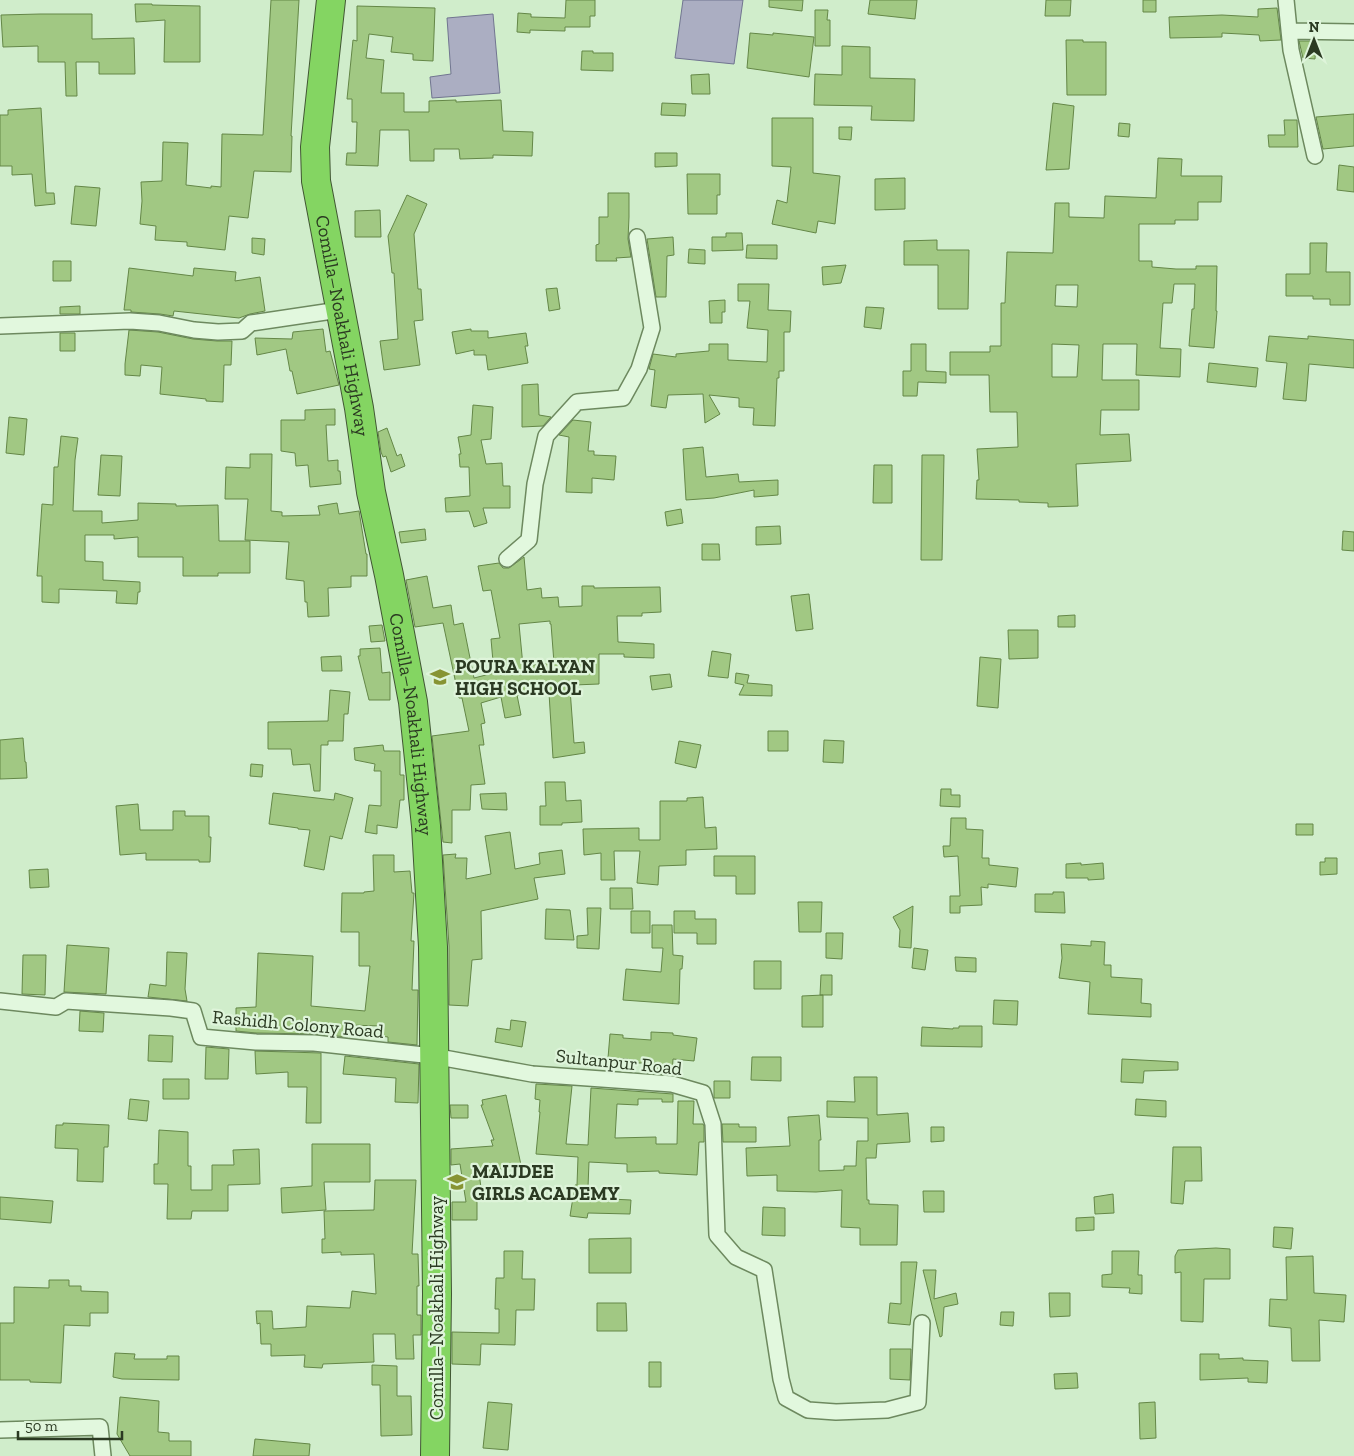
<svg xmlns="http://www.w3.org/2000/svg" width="1354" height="1456" viewBox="0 0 1354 1456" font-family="'Zilla Slab',serif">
<rect width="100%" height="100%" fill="#d0edcb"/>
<path fill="#abaec2" stroke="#717590" d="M683 0H743L734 64 675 58Z
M493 14 500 93 432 98 430 77 451 74 447 18Z"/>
<path fill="#a1c883" stroke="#648747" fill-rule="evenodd" d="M271 0H299L291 136H292L291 172 254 171 248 218 229 216 225 250 187 246V242L155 240 156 226 140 224 142 201 141 182 162 181 163 142 188 143 186 185 211 188V186L221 187 222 134 263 135Z
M566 0H595V16H590V27H565V31L530 30V33L517 32 518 13 531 14V17L565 18Z
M769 0H803L802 11 769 7Z
M870 0H917L915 19 868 14Z
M1046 0H1071L1070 16H1045Z
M1143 0H1156V12H1143Z
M135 4H152V5L200 6V62H164L165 20 136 22Z
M357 6 435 8 433 61 413 60V54L391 52 393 37 369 34 366 58 384 60 381 93H404V112H429V101L456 100V102L501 100 503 131 533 132 532 156 493 155V158L460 159 459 149H434V161H410L409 130H380L378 166 346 165 347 153H356L357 122H352V99H347L353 40 357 41Z
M1277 8 1281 40 1260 41 1259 35 1222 33V37L1170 38 1169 17 1222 15 1258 17V9Z
M815 10H828L827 20H830V46H815Z
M40 14H92V39L134 38 135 74H99V62H76L77 96H66L65 62H38V46L3 47 1 15Z
M750 33 773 35V33L814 37 809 77 747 68Z
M1066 40H1083V42H1106V95H1067Z
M1299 41H1316L1315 59 1303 58Z
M842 46 870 47V78L915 79 914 121 871 120 872 106 814 105 815 74 842 75Z
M582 51H593V53H613V71L581 70Z
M709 74 710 94H692L691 75Z
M662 103 686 104 685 116 661 115Z
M1053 103 1074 106 1069 169 1046 170Z
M41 108 46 193H54L55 204 35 206 32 174 12 175V166H0V115H8V110Z
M1354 114V146L1323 149 1316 117Z
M772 118H813V173L840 176 835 224 818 221 816 233 772 224 777 200 787 203 791 167 772 166Z
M1284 120H1297L1298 147H1269L1268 135H1285Z
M1119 123 1130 124 1129 137 1118 136Z
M839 127H852L851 140 839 139Z
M655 153H677V166L655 167Z
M1158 158 1182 159 1181 176H1222L1221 202H1198V220H1175V224H1139V261H1152V267L1176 269H1196V266H1217L1216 311H1217L1214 348 1189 346 1192 309H1194L1195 284H1174L1172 303H1163L1160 348 1181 349 1180 377 1136 375 1137 344H1103L1102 380H1139V410H1101L1100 435 1129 434 1131 461 1076 464 1078 506 1048 507V503L1019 502V500L976 499 977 480H979L977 449 1018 447 1017 412H990L989 375H950V352H990V346H1001V303H1005L1007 252 1053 253 1055 203H1069V217L1104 218 1105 196 1156 198ZM1056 285H1078L1077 307 1055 306ZM1052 344 1079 345 1077 377H1052Z
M1339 165 1354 167V192L1337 190Z
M687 174H720V195H717V214H688Z
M905 178V209L875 210V179Z
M75 186 100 188 96 226 71 224Z
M608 193H629V217L628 239 631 257 616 258 617 261H596V245L599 244V217H608Z
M407 195 427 204 414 234 418 289H421L423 320 414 321 420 365 384 370 380 341 398 339 394 273H392L388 236Z
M380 210 381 237H355V211Z
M726 233H742L743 250 712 251V237H726Z
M673 237 674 255 667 256 666 297H656L647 239Z
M252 238 265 239 264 255 252 253Z
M937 240V250H969L968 309H938V265H904V241Z
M1310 243H1327L1326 272H1350V305H1330V299H1313V296H1286V274H1310Z
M747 245H777V259L746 258Z
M689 249 705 250V264L688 263Z
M53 261H71V281H53Z
M846 265 841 283 823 285 822 267Z
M129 268 193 276 194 268 236 272 235 281 260 277 265 311 250 314 239 318 174 311 173 316 160 314 131 312V310H124Z
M738 284H769L768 310 791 311 790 332H784V371H779V378H777L775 426 753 425 754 408 739 407V398L709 395 720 414 705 423 703 394 668 395 666 408 651 406 655 370 649 369 653 354 676 357V354L709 351V344H728V360L767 362 768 330 747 328 750 301H738Z
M557 288 560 309 549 311 546 289Z
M725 300V312H722V323H710L709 301Z
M80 306V314H60V307Z
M866 307 884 308 881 329 864 327Z
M323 329 326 352 330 351 339 385 297 394 292 371H290L286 349 257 355 255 338 292 339 293 332Z
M471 329V331H488V338L526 333 528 346H525L528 363 488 370 486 355H474V350L456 354 452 332Z
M129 330 158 332 193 339 217 341H232L231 365H224L223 402 206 401V399L160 394 162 367 141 365 140 376 125 375V364Z
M60 333H75V351H60Z
M1269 336 1308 339V336L1354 340V368L1309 364 1306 401 1283 399 1287 363 1266 361Z
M911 344H926V371L946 372V383L918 382 917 396H903V371H911Z
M1209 363 1258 368 1256 387 1207 382Z
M538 384 539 415 551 417 543 426 522 427V385Z
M473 405 493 407 491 439 481 440 486 464 502 463 503 486H510V508H483L487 523 474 527 469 511 446 512 445 498 470 496 469 467H460L459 454H461L458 437 471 435Z
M335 409V425H326L328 461 338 460V471H340L341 484 310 487 308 465 296 466 295 453 281 451V420H305V410Z
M9 417 27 419 24 455 6 453Z
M573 420 591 422 588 451H594V455L616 456 614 480 592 478V493L566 492 569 437 559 435Z
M387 428 397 456 401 454 405 466 391 472 386 456 383 457 381 452 378 432Z
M61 436 78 438 75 460 73 511H102V523L138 520V503L176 504V506L218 505 219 541H250V573H218V576H183V557H138V537L114 539V535H85V561L103 562V580L140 582V592H138L137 604 116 603 117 591 59 589V603L42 602V576H37L42 504 53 505 54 467H58Z
M703 447 706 477 738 474 739 482 778 480V495L754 497V490L714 498 686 500 683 449Z
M250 454H272L271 511 282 512V516L320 515 318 506 337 503 339 514 359 511 366 554H367V576H351V587L328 588 329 616 308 617 307 602H305L304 581 286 579 289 542 245 540 248 499H225L226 467 250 468Z
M101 455 122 456 120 496 98 495Z
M922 455H944L942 560H921Z
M874 465H892V503H873Z
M681 509 683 523 667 526 665 512Z
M780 526 781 544 756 545V527Z
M425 529 426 540 401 543 399 532Z
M1343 531 1354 532V551L1342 550Z
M702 544H719L720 560H702Z
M524 557 527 590 541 588 542 598 558 597 559 607 582 606V586H594V588L660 587 661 612 642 613V616H617L618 642 654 644V658L624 657V654H599V684L574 685V689H570L574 743 584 742 585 753 553 758 549 693 517 695 521 715 505 718 501 697 481 703 485 723 481 724 484 745H479L485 784 471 785 470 810H452V843L443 842 432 736 469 731 462 698H459L443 623 415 627 406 580 427 576 433 608 451 605 454 625 463 623 474 678 494 673 491 639 500 638 491 590 483 591 478 566 499 563 503 568H509ZM550 621V624H551L554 663 523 666 519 624Z
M809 594 813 629 796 631 791 596Z
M1075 615V627H1058V616Z
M382 625 385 641 371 642 369 626Z
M1008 630H1038V658L1009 659Z
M380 648 382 673 390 672V700H369L358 656H360V649Z
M712 651 731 654 728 678 708 676Z
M341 656 342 671H322L321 657Z
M980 657 1001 659 998 708 977 706Z
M736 673 749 675 747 683 772 685V696L739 695 744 685 735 683Z
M670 674 672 687 652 690 650 676Z
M330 690 350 692 348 714H344L343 741H328V745H321L320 791H314L310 764 293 765 291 749H268V722L328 721Z
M768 731H788V751H768Z
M23 738 25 762H26L27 778 0 779V740Z
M824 740 844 741 843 763 823 762Z
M679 741 701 745 696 768 675 763Z
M383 745 384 751H400V775H404V800H400L397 828 377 825V834L365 832 369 805 381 806V771H374L375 764 355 760 354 748Z
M251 764 263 765 262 777 250 776Z
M545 782H565L566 801 581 800 582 822 562 823V825H540V806H546Z
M941 789H951V795H960V807L940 806Z
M273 793 334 800 335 793 353 798 342 839 330 836 324 870 304 866 310 830 298 829V828L269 824Z
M506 793 507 810 482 809 480 794Z
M703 797 705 828 716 827 717 849 686 850V865L659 866 658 885 637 883 640 851H614L615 880H601V853L584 855 583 829 639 828V840H660V801H687V798Z
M138 804 140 830H173V811H185V816H209V837H211L210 862H199V860H146V853L120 855 116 806Z
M951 818H966V829L983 830 982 858H989V865L1018 868 1016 887 988 884V888L981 887 982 905 960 906V913H950V896H960L958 856 944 857 943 846H950Z
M1296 824H1313V835H1296Z
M510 832 515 869 540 864 539 853 562 850 565 874 534 878 538 899 481 911 482 959 472 960 468 1006 449 1005V946L443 855 456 854 455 858H467L466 879 491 874 485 836Z
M373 855H394V872L410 871 412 893H414L411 941H414L412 990H418L417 1045 388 1042V1037L381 1036V1026L349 1025 348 1037 314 1034 256 1033 236 1031V1008L256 1007 258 953 313 956 311 1006 365 1011 370 966H359V932H341L342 893H364V892L374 891Z
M714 856H755V894H736V876H714Z
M1325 858H1337V874L1320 875V862H1325Z
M1081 863V865L1103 863 1104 879 1088 880V878H1066V864Z
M48 869 49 887 30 888 29 870Z
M610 888H632L633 909H610Z
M1053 892H1064L1065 913 1035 912V894H1053Z
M798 902H822L821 932H799Z
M913 906 911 948 899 947 900 930 893 917Z
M587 908H601L599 949 577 948V936L588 935Z
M546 909 570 910 574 940 545 939Z
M631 911H650V933H631Z
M674 911H695V919H716V944H697V933H674Z
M652 925H672L673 955 683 956 682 969H680L679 1004 623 1000 626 969 661 972 663 948H652Z
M826 933H843L842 959 826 958Z
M1091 941 1105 942 1104 965H1111V977L1142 979 1141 1003 1151 1004V1017L1088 1014 1090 982 1059 978 1062 958 1061 944 1091 946Z
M67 945 109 948 106 994 64 992Z
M914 948 928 950 925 970 912 968Z
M167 952 187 953 185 989 187 1001 148 997 150 984 166 986Z
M23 955H46L45 995 22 994Z
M955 957 976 958V972L956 971Z
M754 961H781V989H754Z
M821 975H832V995H820Z
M823 995V1027H802V996Z
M994 1000 1018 1001 1017 1025 993 1024Z
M80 1011 104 1013 103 1032 79 1031Z
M511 1020 526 1022 522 1047 495 1042 497 1028 510 1030Z
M959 1026H982V1047L921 1046 922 1027 953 1029V1028H959Z
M651 1032 673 1033V1035L697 1038 694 1061 673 1059 672 1075 658 1074V1063H628V1059L608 1058 610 1034 623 1035V1038L651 1040Z
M149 1035 173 1036 172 1062 148 1061Z
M206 1047 229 1049 228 1079H205Z
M255 1051 321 1053V1123H306L307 1087H288V1072L256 1074Z
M345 1056 419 1064 418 1103 395 1102 396 1078 343 1074Z
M752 1057H781V1081L751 1080Z
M1122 1059 1178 1062V1070L1144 1071 1143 1083 1121 1082Z
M854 1077H877V1115L908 1113 910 1142 877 1144 876 1158H866L867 1200H869V1204L898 1205 897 1245H860V1228L841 1227 842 1190 816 1192 777 1191V1175L747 1176 746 1148 790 1146 788 1117 819 1115 821 1140H819V1171L844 1170V1166H856L857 1141H868V1118L827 1117V1101L855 1102Z
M163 1079H189V1099H163Z
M714 1081H730V1098H714Z
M536 1084 572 1086 566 1144 588 1145 591 1088 673 1094V1102H662V1099H638V1105L617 1104 615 1138 656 1137V1144H677L678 1101H694L693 1124H703L704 1126V1142H699L697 1175 659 1173V1171L627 1172V1164L589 1162 588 1187H592L590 1198 631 1200 630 1214 588 1213 587 1218 570 1216 575 1185H577L578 1157 536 1154 540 1112H539L540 1100 535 1099Z
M506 1095 521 1165 479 1173 482 1195 477 1196V1220H452V1202H466L460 1164 451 1165V1149L493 1146 491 1140H494L481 1105H483L482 1100Z
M130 1099 149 1101 147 1121 128 1119Z
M1136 1099 1166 1101V1117L1135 1115Z
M450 1105H468V1118H451Z
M63 1123 109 1125 108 1147H104L103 1182 77 1181 78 1149 55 1148 56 1125H63Z
M722 1124H739V1127H756V1142H723Z
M931 1127H944V1141L931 1142Z
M159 1130 188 1132V1166H191V1190H212V1165H234L233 1150 259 1149 260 1184 228 1185V1211H192L191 1219H167L168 1184H154V1164H158Z
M312 1144H370V1182H324L326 1210 282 1213 281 1188 312 1186Z
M1173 1147H1201L1202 1181H1185L1183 1204 1171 1203Z
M375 1180H416L412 1254H418L419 1286H417V1315H421V1335H413L414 1359H396L395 1334H373L374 1362 323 1364 322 1368 304 1367 305 1355 271 1356V1344H261L260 1323 257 1324 256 1311H272L273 1329 306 1327 307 1306 350 1308 352 1291 376 1294 374 1254 341 1255V1252L322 1253V1239H325L324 1211 374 1210Z
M923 1191H944V1212H924Z
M1113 1194 1114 1213 1095 1214 1094 1197Z
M0 1197 53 1201 51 1223 0 1219Z
M763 1207 785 1208V1236L762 1235Z
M1094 1217V1230L1076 1231V1218Z
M1274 1227 1293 1228 1291 1249 1273 1247Z
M631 1238V1273H589V1239Z
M1216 1248 1230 1249V1279H1204L1203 1322 1181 1321V1272L1175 1273V1256L1178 1250Z
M504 1251H523L522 1279H535L534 1310H516L515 1345 481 1344 480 1365 452 1364V1332L499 1333V1309H495L496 1278H504Z
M1112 1251H1139L1138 1275H1142V1294L1129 1293 1130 1288 1102 1287V1275L1112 1274Z
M1313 1256 1314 1293 1346 1295 1344 1322 1319 1320 1320 1361H1292L1291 1328 1269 1326 1270 1299 1287 1300 1286 1257Z
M901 1262H917L910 1325 888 1323 890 1303 901 1304Z
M923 1270H936L934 1299 956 1293 958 1304 944 1307 942 1336 940 1337Z
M49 1280H69V1286H81V1291L108 1292V1313H90V1326L64 1325 61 1383 30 1382V1380H0V1323H14V1287L49 1288Z
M1049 1293H1070V1316L1050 1317Z
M597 1303H626L627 1331H597Z
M1001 1312H1014L1013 1326 1000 1325Z
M890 1349H911L910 1380 890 1379Z
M115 1353 135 1354 134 1359H167V1356H179V1380L122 1379 113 1377Z
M1200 1354H1219V1359L1243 1358V1360L1268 1361 1267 1383 1248 1382V1378L1200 1380Z
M649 1362H661V1387H649Z
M372 1365 397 1366V1396H411L412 1435 381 1436 380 1385H372Z
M1077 1373 1078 1388 1055 1389 1054 1374Z
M120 1397 159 1401 158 1432 169 1433V1441H191V1456H130L117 1434Z
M488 1402 512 1404 508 1450 483 1448Z
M1155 1402 1156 1438 1140 1439 1139 1403Z
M255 1439 310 1444 309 1456H253Z"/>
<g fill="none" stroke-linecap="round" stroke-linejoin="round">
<defs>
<path id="street" d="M1286 0 1291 50 1315 156
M1289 31 1354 32
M0 326 130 321 159 323 194 330 218 332 242 331 251 323 339 310
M507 559 529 540 535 484 546 436 577 402 623 398 639 369 652 328 637 237
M0 1001 56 1007 66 1001 171 1008 193 1011 201 1037 256 1042 314 1043 433 1056 532 1074 672 1084 703 1093 713 1124 717 1235 736 1257 764 1270 781 1379 786 1398 808 1410 836 1412 887 1410 918 1402 922 1323
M0 1430 100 1427 103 1456"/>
<g id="highway">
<path id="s1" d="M331 0 315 147 316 181 359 408 371 492 389 575 413 702 426 826 433 947 437 1294 435 1456"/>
</g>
</defs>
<use href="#street" stroke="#6d895f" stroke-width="18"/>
<use href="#highway" stroke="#415733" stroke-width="30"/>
<use href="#street" stroke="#e2f8de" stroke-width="15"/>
<use href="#highway" stroke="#84d562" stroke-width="28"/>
</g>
<defs>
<symbol id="school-bare" viewBox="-9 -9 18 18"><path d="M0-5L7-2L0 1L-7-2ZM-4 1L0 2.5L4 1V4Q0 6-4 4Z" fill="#879433" stroke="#def4da" stroke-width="2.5" paint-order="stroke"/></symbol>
</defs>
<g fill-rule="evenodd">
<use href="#school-bare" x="426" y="663" width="28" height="28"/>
<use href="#school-bare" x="443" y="1168" width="28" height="28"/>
</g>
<g text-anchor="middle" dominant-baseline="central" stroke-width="4.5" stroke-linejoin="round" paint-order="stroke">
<g font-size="19" fill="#2b3a22" stroke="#def4da">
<text stroke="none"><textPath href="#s1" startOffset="329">Comilla–Noakhali Highway</textPath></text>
<text stroke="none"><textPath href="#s1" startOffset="734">Comilla–Noakhali Highway</textPath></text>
<text transform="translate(298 1024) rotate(5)">Rashidh Colony Road</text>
<text transform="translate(619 1062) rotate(6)">Sultanpur Road</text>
<text transform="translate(436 1308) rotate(-90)">Comilla–Noakhali Highway</text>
</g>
<g font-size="19" font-weight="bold" fill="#2b3a22" stroke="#def4da" text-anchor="start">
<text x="455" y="666">POURA KALYAN<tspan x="455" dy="22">HIGH SCHOOL</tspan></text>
<text x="472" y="1171">MAIJDEE<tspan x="472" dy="22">GIRLS ACADEMY</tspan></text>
</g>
</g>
<g transform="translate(1314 40)" stroke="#def4da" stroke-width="4" paint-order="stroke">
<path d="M0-4L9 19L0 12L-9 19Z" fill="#2b3a22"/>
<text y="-8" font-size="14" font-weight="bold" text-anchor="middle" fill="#2b3a22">N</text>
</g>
<path d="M18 1431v8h104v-8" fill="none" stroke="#2b3a22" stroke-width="2.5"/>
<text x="25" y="1431" font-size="15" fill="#2b3a22" stroke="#def4da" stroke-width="4" paint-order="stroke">50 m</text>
</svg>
